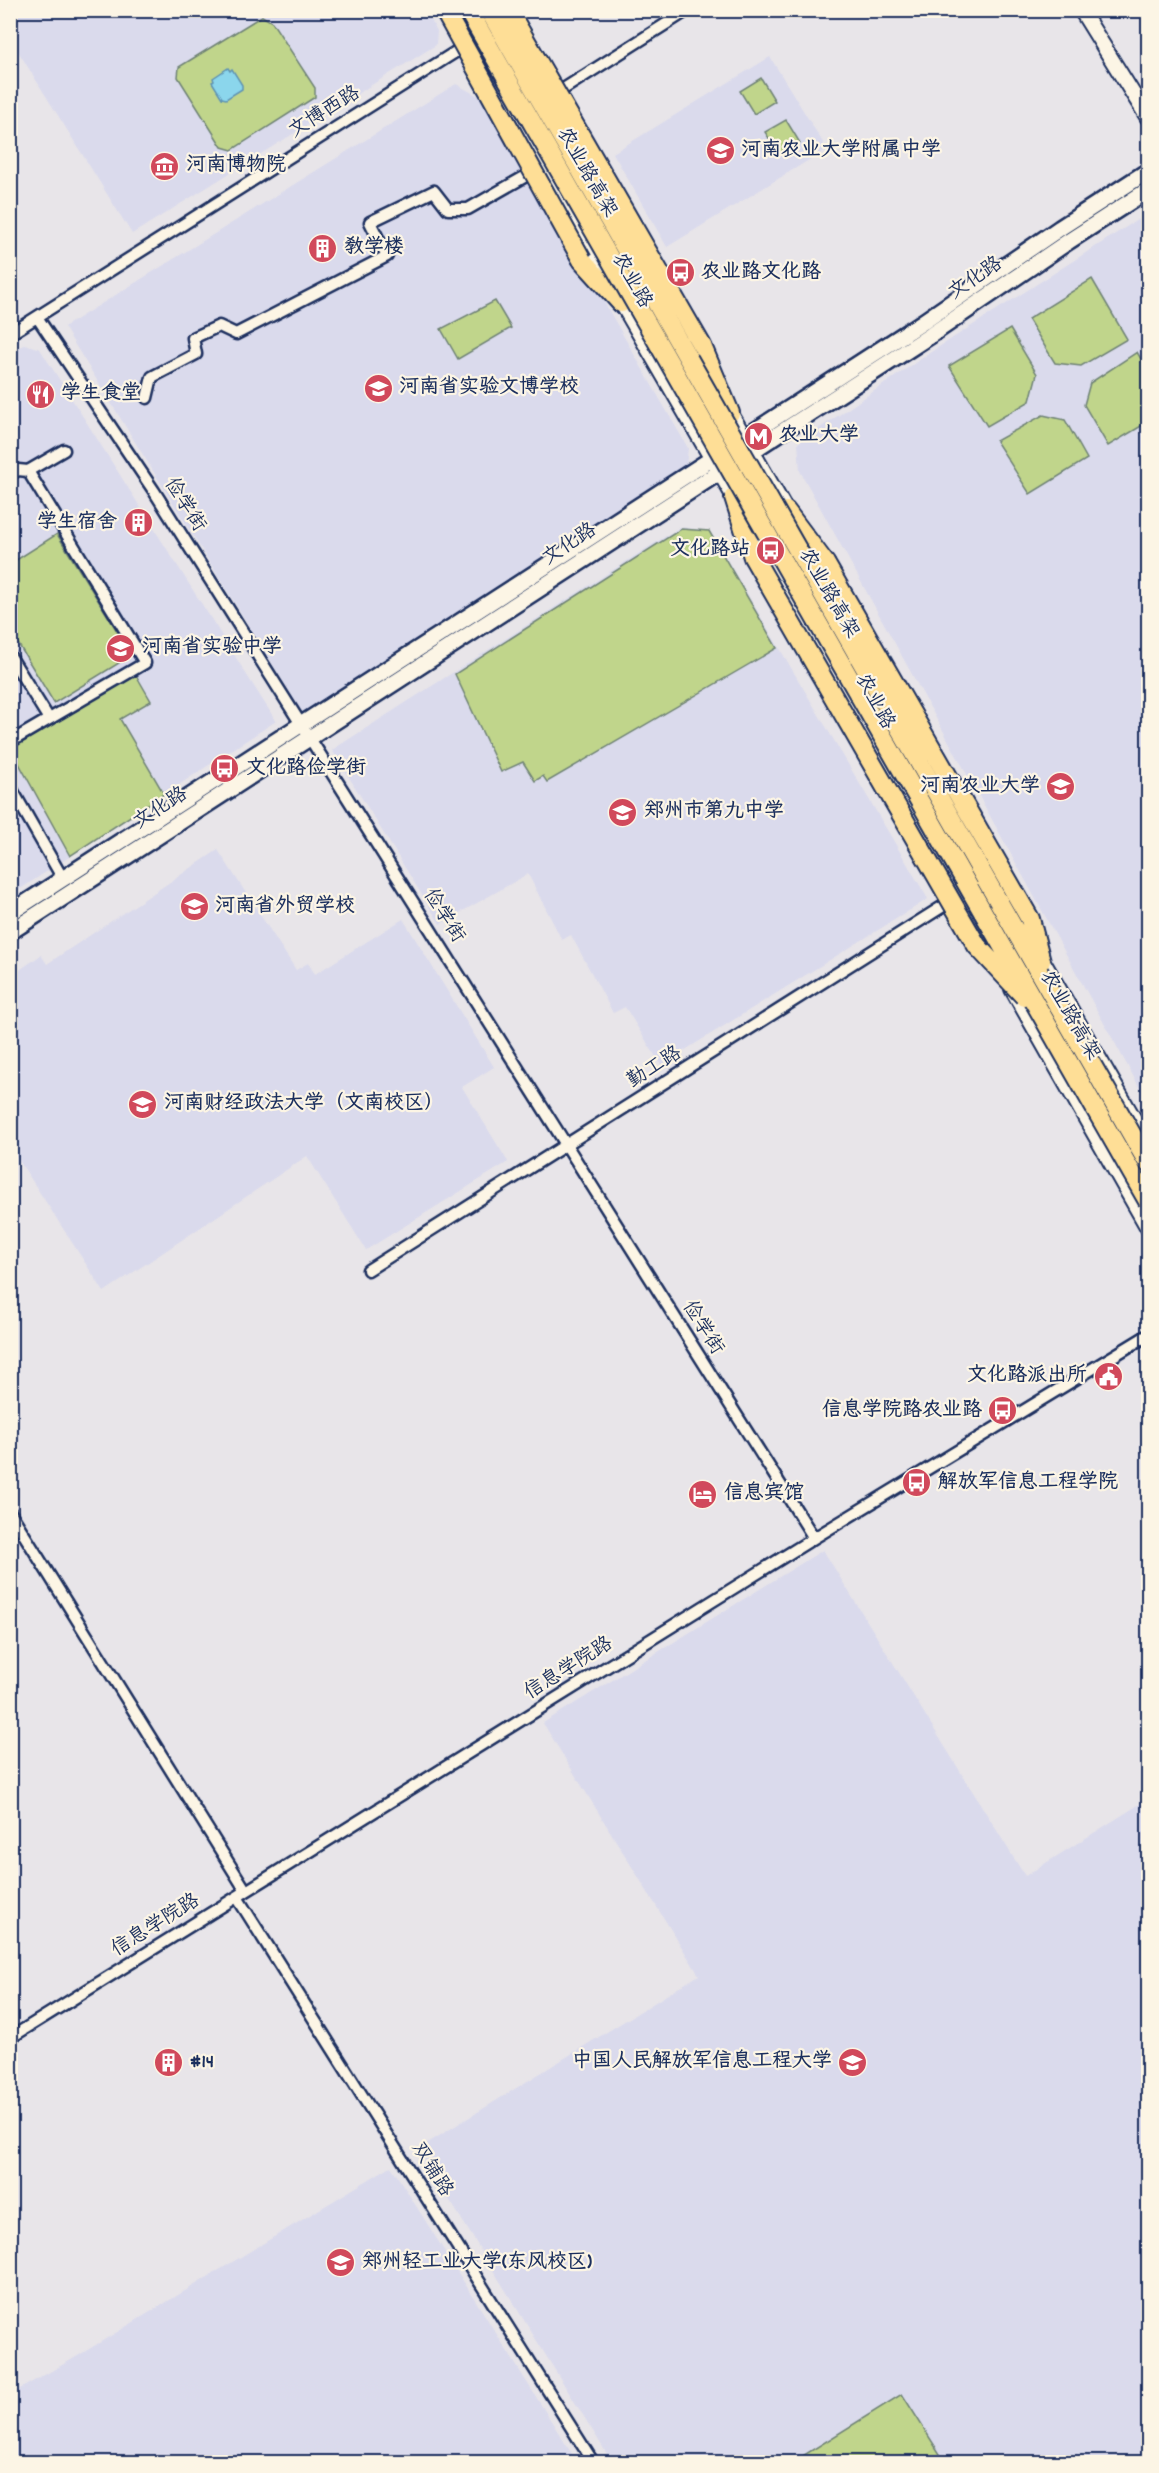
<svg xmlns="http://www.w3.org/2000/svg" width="1159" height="2473" viewBox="0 0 1159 2473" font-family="Dekko,'LXGW WenKai TC',sans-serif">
<rect width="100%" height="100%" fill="#e8e5e9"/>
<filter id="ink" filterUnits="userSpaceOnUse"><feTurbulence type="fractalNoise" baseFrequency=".0167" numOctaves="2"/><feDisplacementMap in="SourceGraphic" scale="12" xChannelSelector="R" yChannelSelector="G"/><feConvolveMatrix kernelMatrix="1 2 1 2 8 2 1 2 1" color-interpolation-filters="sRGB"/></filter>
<g filter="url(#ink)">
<path fill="#dadaec" d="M11 10H426L437 31 436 45 132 234 11 40Z
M770 57 827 149 667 247 613 153Z
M456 84 489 102 688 448 686 467 304 715 64 327Z
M1148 213V1103L800 471 798 443 931 352Z
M25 344 40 349 276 721 11 895 10 353Z
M680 527 710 531 928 899 661 1065 625 1007 613 1013 571 935 562 940 528 874 440 924 332 750Z
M218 850 296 970 308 963 315 974 403 919 494 1067 462 1087 508 1162 366 1250 307 1156 104 1292 11 1148V976L41 955 47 964Z
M823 1550 1025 1876 1148 1799V2462H612L418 2149 699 1975 543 1723Z
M391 2166 577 2462H11V2394L71 2360Z"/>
<path fill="#c0d58b" stroke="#6e8274" stroke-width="1.5" d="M262 16 272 22 315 88V97L232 150 222 147 178 77 179 67Z
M761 78 775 101 754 114 740 91Z
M786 120 800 143 780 155 765 132Z
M1092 279 1127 339 1081 366 1055 363 1028 319Z
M495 301 511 328 458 359 441 329Z
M1010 329 1037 374 1030 401 987 426 949 366Z
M1137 352 1148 371V422L1108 446 1084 405 1090 383Z
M1043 415 1065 420 1087 459 1030 494 996 441Z
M681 529 709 531 777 648 547 782 543 776 535 781 523 762 501 772 455 674Z
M57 534 132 655 54 703 11 632 10 564Z
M136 675 151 701 120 719 164 794 70 856 11 749Z
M902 2394 945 2462H793Z"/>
<path fill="#8bd6ec" stroke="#5e93b3" stroke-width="1.5" d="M228 68 230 71 232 69 242 85V89L226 99 222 98 212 82 214 81 213 78Z"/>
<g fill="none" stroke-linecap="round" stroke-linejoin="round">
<defs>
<path id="minor" d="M554 95 688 10
M37 317 154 491 814 1538
M10 334 487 32
M147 398 152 377 196 354 193 338 219 326 236 334 387 256 370 222 434 191 448 209H468L533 172
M10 475 18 470 28 471 64 450
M10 656 49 719
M10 742 145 663 28 471
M10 786 63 879
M368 1270 956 898
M10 1512 246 1891
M237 1897 593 2462
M10 2038 814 1538 1148 1335"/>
<path id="tertiary" d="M1081 10 1148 118
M494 83 844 687 996 959
M726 405 791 519
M1008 901 1148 1143
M1012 989 1148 1228"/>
<path id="secondary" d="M10 913 923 322 1060 228 1148 171
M10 932 931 335 1069 241 1148 190"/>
<path id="trunk" d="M582 260 621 303
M702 346 730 413
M734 497 753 557
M786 511 825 563"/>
</defs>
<use href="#minor" stroke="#1b2f5e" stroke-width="15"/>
<use href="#tertiary" stroke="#1b2f5e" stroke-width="18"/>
<use href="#secondary" stroke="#1b2f5e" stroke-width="20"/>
<use href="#trunk" stroke="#1b2f5e" stroke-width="22"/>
<use href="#minor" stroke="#fcf5e5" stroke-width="10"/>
<use href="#tertiary" stroke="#fcf5e5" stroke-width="14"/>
<use href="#secondary" stroke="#fcf5e5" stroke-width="15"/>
<use href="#trunk" stroke="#fede96" stroke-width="18"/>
<defs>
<path id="trunk-bridge" d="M444 10 582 260
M468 10 1148 1201
M489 10 1148 1163
M508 10 702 346
M753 557 977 946 1024 996
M825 563 1030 919 1041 961"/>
</defs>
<use href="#trunk-bridge" stroke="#1b2f5e" stroke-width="22" stroke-linecap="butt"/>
<use href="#trunk-bridge" stroke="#fede96" stroke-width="18"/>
</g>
</g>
<defs>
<symbol id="school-disc" viewBox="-11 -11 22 22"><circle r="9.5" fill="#d1495b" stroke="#fcf5e5"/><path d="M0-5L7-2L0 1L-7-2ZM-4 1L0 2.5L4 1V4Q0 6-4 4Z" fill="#fff"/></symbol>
<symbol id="museum-disc" viewBox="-11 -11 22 22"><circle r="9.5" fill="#d1495b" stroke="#fcf5e5"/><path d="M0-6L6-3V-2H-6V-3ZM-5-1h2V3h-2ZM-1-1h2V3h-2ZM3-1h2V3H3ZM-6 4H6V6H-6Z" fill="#fff"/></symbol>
<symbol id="building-disc" viewBox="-11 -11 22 22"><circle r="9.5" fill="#d1495b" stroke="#fcf5e5"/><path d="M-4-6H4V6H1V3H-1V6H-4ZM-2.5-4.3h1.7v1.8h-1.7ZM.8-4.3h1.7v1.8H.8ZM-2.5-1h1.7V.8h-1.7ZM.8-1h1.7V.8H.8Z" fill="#fff"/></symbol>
<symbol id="bus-disc" viewBox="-11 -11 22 22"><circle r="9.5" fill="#d1495b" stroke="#fcf5e5"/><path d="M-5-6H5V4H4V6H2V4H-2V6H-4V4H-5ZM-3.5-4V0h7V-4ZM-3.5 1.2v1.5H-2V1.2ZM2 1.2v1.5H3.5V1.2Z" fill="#fff"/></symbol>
<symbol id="restaurant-disc" viewBox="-11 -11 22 22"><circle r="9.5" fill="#d1495b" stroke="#fcf5e5"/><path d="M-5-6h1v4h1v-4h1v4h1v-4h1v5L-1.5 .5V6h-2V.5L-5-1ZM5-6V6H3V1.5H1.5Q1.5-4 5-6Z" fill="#fff"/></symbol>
<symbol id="metro-disc" viewBox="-11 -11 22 22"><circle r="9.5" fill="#d1495b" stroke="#fcf5e5"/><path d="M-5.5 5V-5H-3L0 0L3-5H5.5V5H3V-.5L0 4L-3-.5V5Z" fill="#fff"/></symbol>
<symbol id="university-disc" viewBox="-11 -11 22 22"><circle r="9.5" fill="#d1495b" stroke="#fcf5e5"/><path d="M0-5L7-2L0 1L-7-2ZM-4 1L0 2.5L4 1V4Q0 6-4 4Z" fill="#fff"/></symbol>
<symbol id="civic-disc" viewBox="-11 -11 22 22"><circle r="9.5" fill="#d1495b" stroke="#fcf5e5"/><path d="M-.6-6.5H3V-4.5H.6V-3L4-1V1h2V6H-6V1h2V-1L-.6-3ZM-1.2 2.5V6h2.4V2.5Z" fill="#fff"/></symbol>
<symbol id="hotel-disc" viewBox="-11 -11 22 22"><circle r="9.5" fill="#d1495b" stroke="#fcf5e5"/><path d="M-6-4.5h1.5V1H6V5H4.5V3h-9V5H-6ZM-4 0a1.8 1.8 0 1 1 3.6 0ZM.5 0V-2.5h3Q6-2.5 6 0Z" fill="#fff"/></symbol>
</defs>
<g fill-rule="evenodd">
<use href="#school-disc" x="704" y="134" width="33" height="33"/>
<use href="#museum-disc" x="148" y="150" width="33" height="33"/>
<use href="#building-disc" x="306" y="232" width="33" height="33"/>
<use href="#bus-disc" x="664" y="256" width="33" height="33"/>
<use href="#school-disc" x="362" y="372" width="33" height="33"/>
<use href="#restaurant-disc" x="24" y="378" width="33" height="33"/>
<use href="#metro-disc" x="742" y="420" width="33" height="33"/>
<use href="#building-disc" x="122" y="506" width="33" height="33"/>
<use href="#bus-disc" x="754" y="534" width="33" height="33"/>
<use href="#school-disc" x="104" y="632" width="33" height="33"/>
<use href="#bus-disc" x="208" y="752" width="33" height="33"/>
<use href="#university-disc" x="1044" y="770" width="33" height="33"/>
<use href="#school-disc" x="606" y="796" width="33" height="33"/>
<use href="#school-disc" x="178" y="890" width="33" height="33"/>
<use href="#school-disc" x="126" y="1088" width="33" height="33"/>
<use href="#civic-disc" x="1092" y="1360" width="33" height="33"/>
<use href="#bus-disc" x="986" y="1394" width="33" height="33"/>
<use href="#bus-disc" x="900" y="1466" width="33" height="33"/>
<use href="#hotel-disc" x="686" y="1478" width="33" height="33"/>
<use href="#university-disc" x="836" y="2046" width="33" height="33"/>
<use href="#building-disc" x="152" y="2046" width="33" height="33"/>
<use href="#university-disc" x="324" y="2246" width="33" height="33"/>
</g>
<g text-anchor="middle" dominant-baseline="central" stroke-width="4.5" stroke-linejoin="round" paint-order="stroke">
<g font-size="20" fill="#1b2f5e" stroke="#fcf5e5">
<text transform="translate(325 113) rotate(-32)">文博西路</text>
<text transform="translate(586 173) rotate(60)">农业路高架</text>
<text transform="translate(976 279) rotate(-34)">文化路</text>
<text transform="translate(631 281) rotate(60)">农业路</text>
<text transform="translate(184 505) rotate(58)">俭学街</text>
<text transform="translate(570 545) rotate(-33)">文化路</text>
<text transform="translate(828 594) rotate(60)">农业路高架</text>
<text transform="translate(874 702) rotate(61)">农业路</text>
<text transform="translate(161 809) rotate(-33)">文化路</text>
<text transform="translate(443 916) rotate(58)">俭学街</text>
<text transform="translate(1069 1016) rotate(60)">农业路高架</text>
<text transform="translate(655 1068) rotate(-32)">勤工路</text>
<text transform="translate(702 1328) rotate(58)">俭学街</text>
<text transform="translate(569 1669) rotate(-32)">信息学院路</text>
<text transform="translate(156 1926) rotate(-32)">信息学院路</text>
<text transform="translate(431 2170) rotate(58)">双铺路</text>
</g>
<g font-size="20" font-weight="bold" fill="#1b2f5e" stroke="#fcf5e5" text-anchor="start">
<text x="741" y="151">河南农业大学附属中学</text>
<text x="186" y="166">河南博物院</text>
<text x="344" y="248">教学楼</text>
<text x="701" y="273">农业路文化路</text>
<text x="399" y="388">河南省实验文博学校</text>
<text x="61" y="394">学生食堂</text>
<text x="779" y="436">农业大学</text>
<text x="117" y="523" text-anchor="end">学生宿舍</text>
<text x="750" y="550" text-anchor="end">文化路站</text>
<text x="142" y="648">河南省实验中学</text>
<text x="246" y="769">文化路俭学街</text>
<text x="1040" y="787" text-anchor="end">河南农业大学</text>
<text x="644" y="812">郑州市第九中学</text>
<text x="215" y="907">河南省外贸学校</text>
<text x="164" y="1104">河南财经政法大学（文南校区）</text>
<text x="1087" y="1376" text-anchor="end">文化路派出所</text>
<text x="982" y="1411" text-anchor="end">信息学院路农业路</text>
<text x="938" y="1483">解放军信息工程学院</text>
<text x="724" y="1494">信息宾馆</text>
<text x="832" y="2062" text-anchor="end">中国人民解放军信息工程大学</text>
<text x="190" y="2063">#14</text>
<text x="362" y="2263">郑州轻工业大学(东风校区)</text>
</g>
</g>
<rect width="1159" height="2473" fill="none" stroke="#fcf5e5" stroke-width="36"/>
<rect x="18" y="18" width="1123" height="2437" fill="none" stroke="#1b2f5e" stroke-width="2" filter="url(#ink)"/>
</svg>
